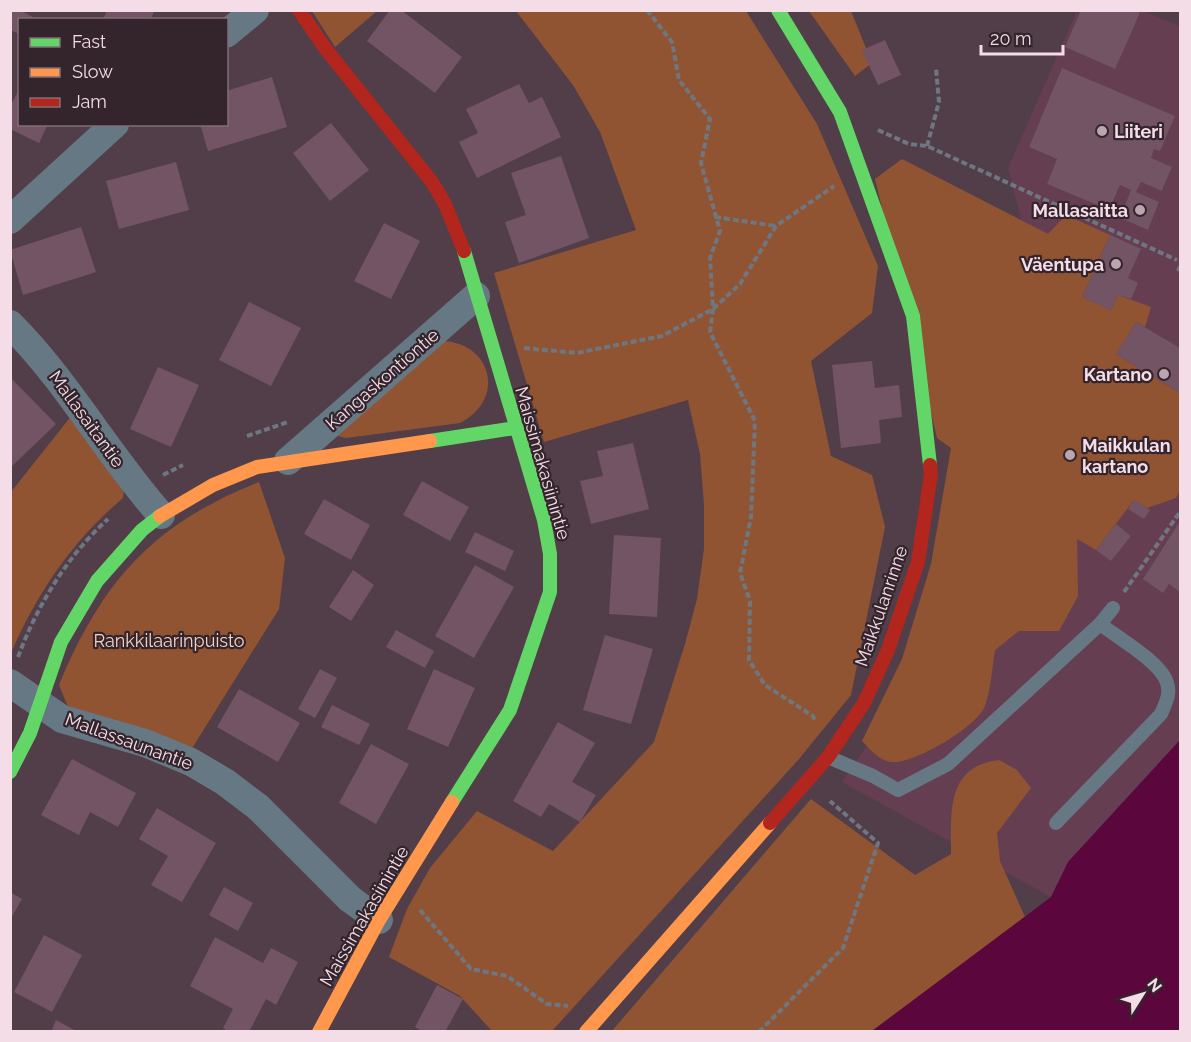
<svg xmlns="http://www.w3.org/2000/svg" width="1191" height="1042" viewBox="0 0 1191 1042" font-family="Raleway,sans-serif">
<rect width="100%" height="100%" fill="#523e48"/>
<path fill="#663e52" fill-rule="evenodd" d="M1077 11H1081L1065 47 1114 69 1140 14 1134 11H1143L1180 26V348L1136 322 1116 354 1180 393V521L1143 579 1163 592 1169 584 1180 592V740L1068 862 1051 897 842 782 882 724 1061 378 1008 168ZM1062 68 1175 116 1160 151 1154 149 1151 158 1172 167 1163 191 1141 182 1136 192 1159 202 1148 230 1120 218 1131 190 1120 185 1109 210 1047 184 1057 159 1029 147ZM1110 236 1141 250 1128 278 1129 300 1118 295 1082 297ZM1116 524 1131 536 1111 561 1096 549Z"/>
<path fill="#915433" d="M312 11H377L335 47Z
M516 11H746L817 124 878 266 872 313 811 361 831 456 872 475 885 527 851 695 799 759 552 1031H492L460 996 389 957 407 909 430 868 477 811 553 851 654 742 685 644 697 599 704 549V505L700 454 688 400 544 442 494 273 636 230 600 132 573 85Z
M809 11H851L872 63 855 76Z
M902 159 1048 234 1066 215 1110 235 1082 297 1111 310 1118 295 1151 307 1145 327 1136 322 1116 354 1180 393V490L1176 498 1147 508 1134 500 1096 550 1077 539 1078 596 1059 631H1019L995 650C992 668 991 689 985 706 977 727 914 764 892 762 879 761 871 750 862 741L902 659 931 564 951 448 937 438 875 179Z
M444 341C492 344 506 399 460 423L346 438 338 436 336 433Z
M72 415 124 490 123 498C73 540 37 593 11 653V492Z
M259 482 285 558 279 609 191 750 68 707 59 685C102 581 153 524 259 482Z
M999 760 1017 770 1031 788 997 833 1000 861 1025 917 872 1031 611 1032 811 799 915 875 951 854C951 812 946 766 999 760Z"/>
<path fill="#5b063c" d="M1180 740V1031H872L1051 897 1068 862Z"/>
<path fill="#735465" d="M10 10H20L38 20H20V34L10 30Z
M107 10H155L150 20H103Z
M390 10H401L462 57 435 93 367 41Z
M1081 10H1134L1140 13 1115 69 1065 47Z
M885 40 901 75 878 85 862 50Z
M1062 68 1175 116 1160 151 1154 149 1151 158 1172 167 1162 191 1141 182 1136 192 1159 202 1148 230 1120 218 1131 190 1120 185 1109 210 1047 184 1057 159 1029 147Z
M272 77 287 127 208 151 200 124H226V91Z
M519 84 529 103 542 97 561 137 477 178 459 142 478 133 466 109Z
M20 88V124H48L39 143 10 129V106Z
M331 123 369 170 330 201 293 153Z
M561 156 589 238 519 263 505 222 526 215 511 173Z
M176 162 189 210 119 229 106 181Z
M384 223 420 241 391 299 354 281Z
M81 227 96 272 23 295 10 250Z
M1110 235 1141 249 1128 278 1138 283 1131 299 1118 295 1111 310 1082 297Z
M249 302 301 328 271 386 219 360Z
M1136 322 1180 348V393L1116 354Z
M872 361 875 388 899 385 902 417 879 420 881 443 841 448 832 365Z
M158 367 199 385 171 447 130 429Z
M10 377 56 424 10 468Z
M633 443 649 509 591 524 580 481 603 476 597 451Z
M422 481 469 507 450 541 403 515Z
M324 499 370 525 351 560 304 534Z
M1134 500 1150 510 1144 519 1128 509Z
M1180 521V592L1169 584 1163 593 1143 579Z
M1116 524 1131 536 1111 561 1096 550Z
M475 532 514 551 505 571 465 552Z
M614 535 661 538 657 617 609 614Z
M475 565 514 587 474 658 435 636Z
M353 570 374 585 351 621 329 607Z
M396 630 434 651 425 668 386 647Z
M605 635 653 649 631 724 583 710Z
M320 669 337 678 315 718 298 709Z
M434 669 475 688 448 747 407 729Z
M239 689 300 723 278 762 217 727Z
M332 705 370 724 359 745 321 727Z
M558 722 595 743 572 782 596 795 580 822 549 804 541 817 513 801Z
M371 744 409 764 376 824 339 803Z
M72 759 136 793 118 827 90 812 79 835 41 815Z
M157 808 216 843 182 902 151 885 168 856 139 839Z
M224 887 253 903 238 931 209 915Z
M10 892 22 899 10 920Z
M44 935 82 955 52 1012 14 992Z
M215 937 263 963 271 948 298 962 276 1005 266 999 249 1032H229L223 1028 233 1009 190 986Z
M437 985 463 999 445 1032H424L415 1027Z
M56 1020 78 1032H51Z"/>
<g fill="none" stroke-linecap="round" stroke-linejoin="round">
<path stroke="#6e7781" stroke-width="4" stroke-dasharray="6 3" stroke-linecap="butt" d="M647 10 672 42 679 80 710 119 701 163 720 231 710 258 713 309 710 332 755 421 751 517 740 573 750 601 749 660 765 685 813 716 815 721
M878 130 909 144 927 146 1177 260
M927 146 939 102 936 68
M715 217 776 226
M1178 271 1180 267
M524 348 577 353 662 336 713 309 740 284 776 226 834 186
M247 436 288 422
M163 475 183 465
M1124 592 1180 512
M18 657C37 606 67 556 108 519
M420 910 471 969 507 976 547 1004 568 1006
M759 1032 843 948 878 843 830 801"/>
<path stroke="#667884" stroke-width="14" d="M828 757 873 776 898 790 948 764 1100 624 1113 608
M1056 823 1161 714C1165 704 1171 694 1167 683 1162 663 1117 637 1100 624"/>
<path stroke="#667884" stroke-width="28" d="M226 34 255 10
M10 220 115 124
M10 324C68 382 107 454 161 515
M288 461 476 296
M10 683 62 719 145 743 191 762 225 782 258 807 350 899 379 920"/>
<path stroke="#63d668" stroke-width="14" d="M778 10 840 112 913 316 930 465
M430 441 515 428
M10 772 30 733 61 642 97 581 142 530 160 516
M452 802 510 710 550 592V554L544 520 464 251"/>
<path stroke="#ff974d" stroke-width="14" d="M160 516 213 485 257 467 430 441
M319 1032 379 920 452 802
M586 1032 770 823"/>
<path stroke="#b3261e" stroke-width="14" d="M299 10 325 48 432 182 445 204 464 251
M770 823 828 757 864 703 888 650 918 562 931 474 930 465"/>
</g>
<g fill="#bba5af" stroke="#34242c" stroke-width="2">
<circle cx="1102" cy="131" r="6"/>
<circle cx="1140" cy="210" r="6"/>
<circle cx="1116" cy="264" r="6"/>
<circle cx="1164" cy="374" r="6"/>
<circle cx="1070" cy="455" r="6"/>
</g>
<g text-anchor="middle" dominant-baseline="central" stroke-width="4.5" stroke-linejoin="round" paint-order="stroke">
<g font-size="18" font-weight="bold" fill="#f4dde7" stroke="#34242c" text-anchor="end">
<text x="1114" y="131" text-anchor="start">Liiteri</text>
<text x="1128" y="210">Mallasaitta</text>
<text x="1104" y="264">Väentupa</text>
<text x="1152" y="374">Kartano</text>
<text x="1082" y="445" text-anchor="start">Maikkulan<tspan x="1082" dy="21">kartano</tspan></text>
</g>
<g font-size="18" fill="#f4dde7" stroke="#34242c">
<text transform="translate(382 379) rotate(-41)">Kangaskontiontie</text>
<text transform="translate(87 419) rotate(54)">Mallasaitantie</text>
<text transform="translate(543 463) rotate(74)">Maissimakasiinintie</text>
<text transform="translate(881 606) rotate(-71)">Maikkulanrinne</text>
<text transform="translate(129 741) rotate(20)">Mallassaunantie</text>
<text transform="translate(364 916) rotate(-60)">Maissimakasiinintie</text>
</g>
<g font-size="18" fill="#f1d4c5" stroke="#34242c">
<text x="169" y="640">Rankkilaarinpuisto</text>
</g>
</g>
<rect width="1191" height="1042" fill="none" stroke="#f4dde7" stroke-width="24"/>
<rect x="18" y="18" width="210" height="108" fill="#34242c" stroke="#816e77" stroke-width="1.5"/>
<rect x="30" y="38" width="30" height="9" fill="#63d668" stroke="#816e77" stroke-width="1.5"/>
<text x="72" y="48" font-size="18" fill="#f4dde7">Fast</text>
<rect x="30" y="68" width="30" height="9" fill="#ff974d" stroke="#816e77" stroke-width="1.5"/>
<text x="72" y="78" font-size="18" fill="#f4dde7">Slow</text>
<rect x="30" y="98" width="30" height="9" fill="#b3261e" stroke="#816e77" stroke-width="1.5"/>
<text x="72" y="108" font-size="18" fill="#f4dde7">Jam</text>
<g transform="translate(1143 994) rotate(53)" stroke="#34242c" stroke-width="4.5" paint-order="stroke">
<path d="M0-4.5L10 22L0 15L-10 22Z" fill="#f4dde7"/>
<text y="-9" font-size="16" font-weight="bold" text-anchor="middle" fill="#f4dde7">N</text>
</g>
<path d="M981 45v9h82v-9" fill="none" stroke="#f4dde7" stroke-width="3"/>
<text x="990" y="45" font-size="18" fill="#f4dde7" stroke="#34242c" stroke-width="4.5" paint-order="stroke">20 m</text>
</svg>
